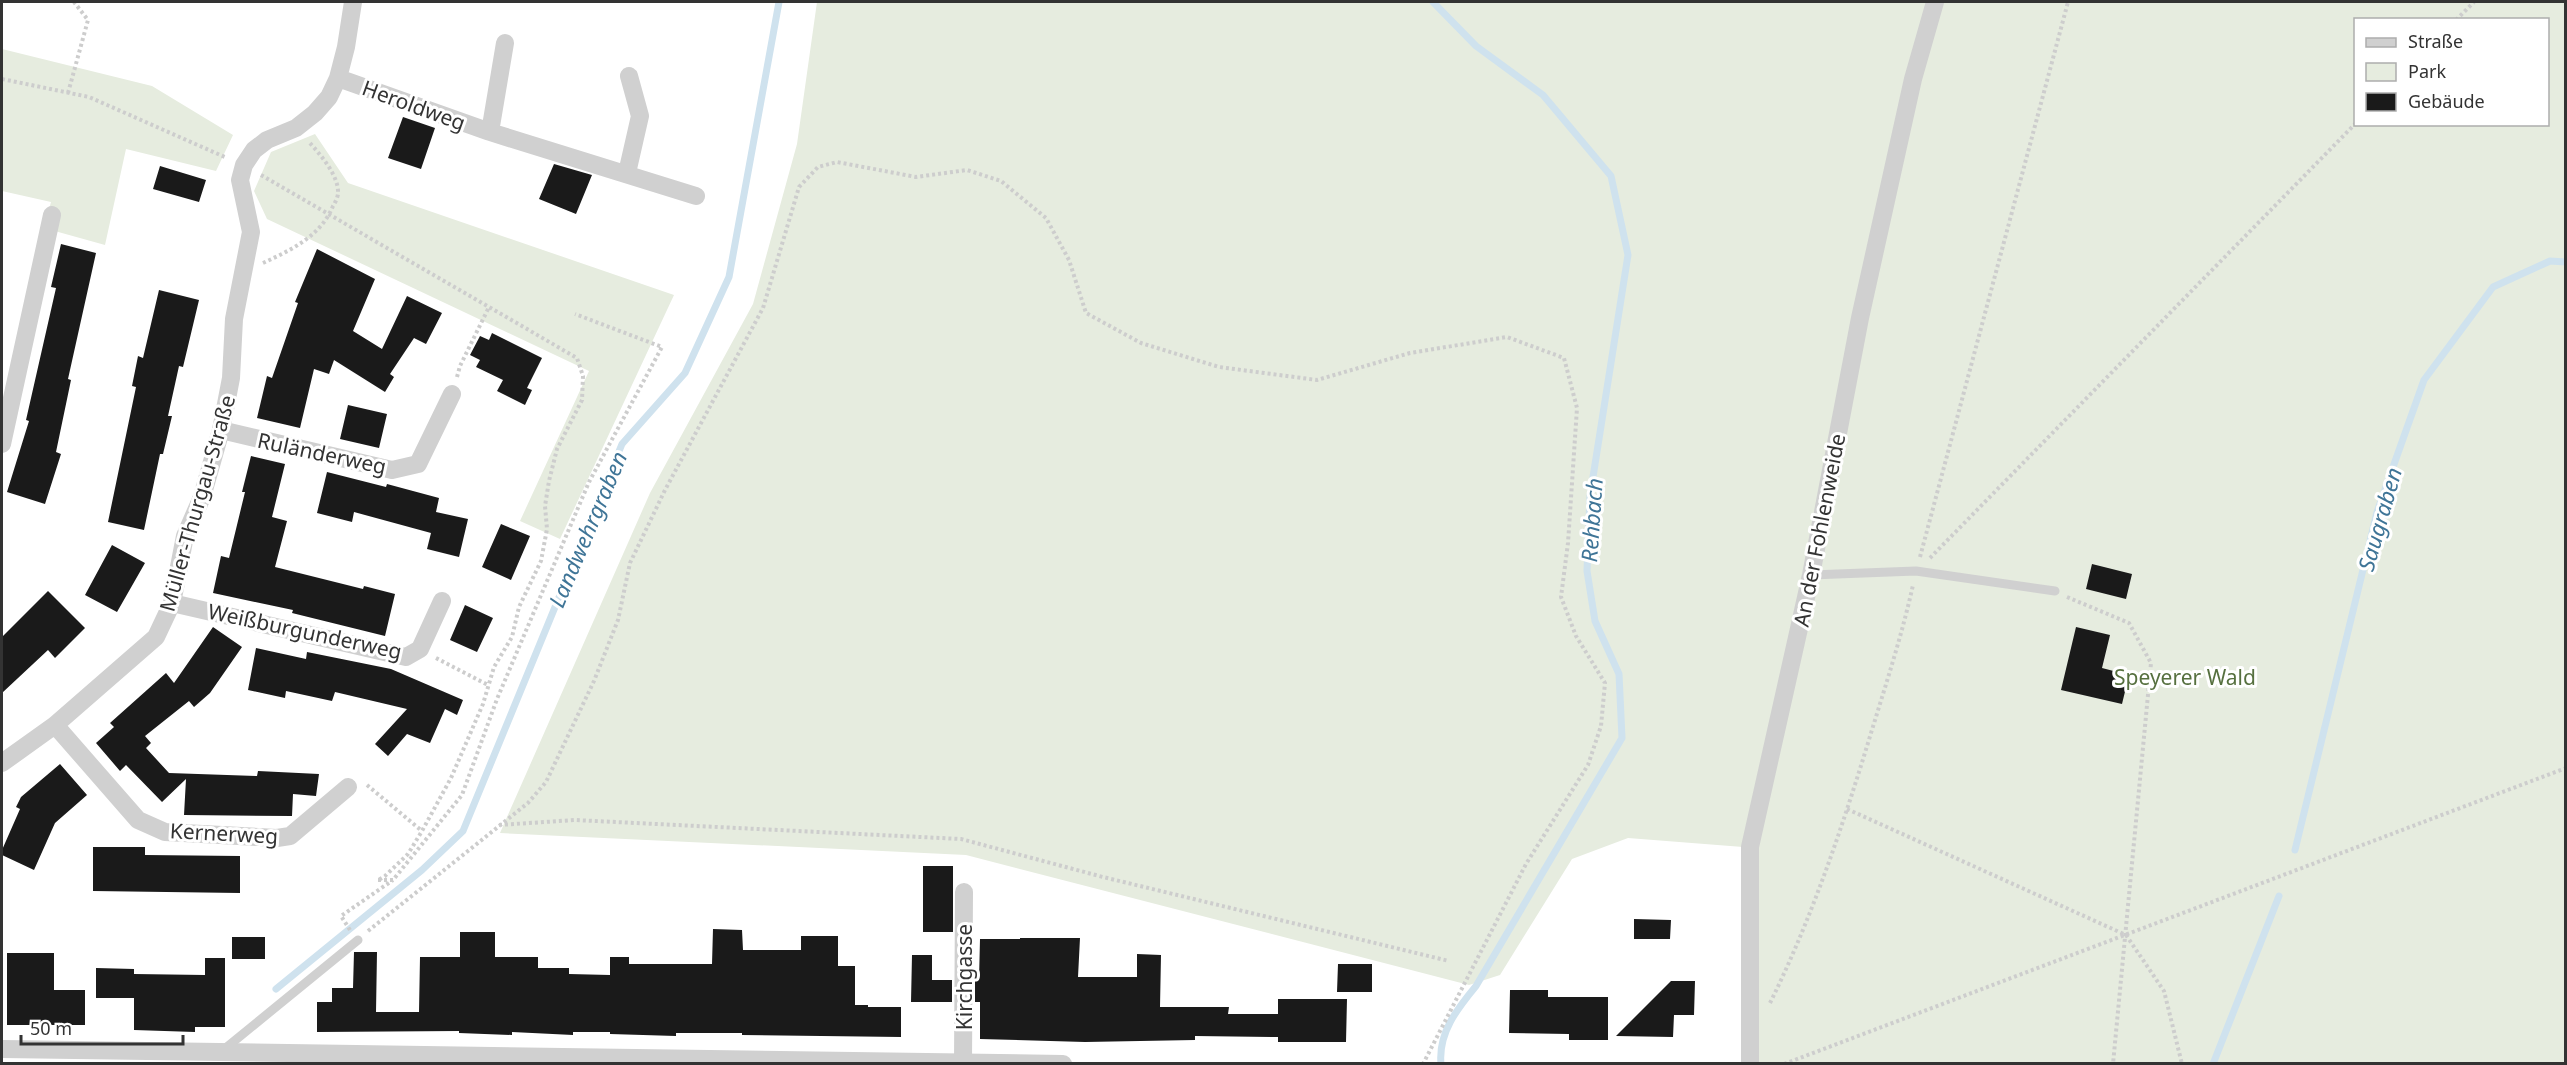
<svg xmlns="http://www.w3.org/2000/svg" width="2567" height="1065" viewBox="0 0 2567 1065" font-family="'Noto Sans',sans-serif">
<rect width="100%" height="100%" fill="#fff"/>
<path fill="#e6ecdf" fill-rule="evenodd" d="M817 2H2565V1063H1746L1743 847 1628 838 1572 859 1500 975 1469 985 966 855 500 833 650 493 753 304 797 144ZM2356 20H2548V124H2356Z
M2 49 152 86 233 135 216 171 126 149 105 245 44 228 51 202 2 191Z
M315 134 348 183 674 295 560 539 520 521 589 371 267 219 254 191 271 152Z"/>
<g fill="none" stroke-linecap="round" stroke-linejoin="round">
<path stroke="#cfe2ee" stroke-width="7" d="M1433 2 1476 46 1543 95 1611 176 1628 255 1590 496 1587 571 1595 621 1619 674 1622 738 1476 986C1457 1009 1438 1033 1441 1064
M2295 850 2377 512 2424 380 2493 287 2550 261 2566 262
M276 989 422 870 463 831 622 444 685 373 729 277 779 2
M2213 1064 2279 896"/>
</g>
<path fill="#1a1a1a" d="M403 117 435 128 421 169 388 158Z
M554 164 592 175 576 214 539 199Z
M160 166 206 180 199 202 153 189Z
M61 244 96 253 68 379 71 380 56 452 61 454 45 504 7 492 29 421 26 420 56 288 51 287Z
M317 249 375 279 353 331 382 349 407 296 442 313 426 344 414 338 390 374 394 377 385 392 334 360 329 374 314 369 300 428 257 418 267 376 272 378 298 303 295 302Z
M159 290 199 300 183 367 179 366 168 416H172L163 454H160L144 530 108 522 136 387 132 386 138 356 143 358Z
M492 333 542 358 527 388 532 390 525 405 497 391 503 380 476 367 480 360 470 355 480 336 489 340Z
M348 405 387 414 379 448 340 439Z
M251 456 285 464 272 517 287 521 275 567 363 589 364 586 395 594 385 636 292 613 293 610 213 593 221 556 229 558 245 492H242Z
M327 472 386 487 387 484 439 498 436 512 468 519 459 557 427 549 431 533 354 512 352 522 317 513Z
M501 524 530 536 511 580 482 567Z
M112 545 145 563 117 612 85 595Z
M2092 564 2132 574 2126 599 2086 589Z
M48 591 85 628 55 658 48 650 2 693V637Z
M465 605 493 618 477 652 450 640Z
M213 627 242 647 210 693 194 707 189 701 145 736 151 743 146 748 169 773 257 776 258 771 319 774 316 796 293 794 292 816 184 815 186 779 162 802 126 765 120 771 96 743 114 727 110 723 166 673 174 683Z
M2076 627 2110 635 2102 668 2129 675 2122 704 2061 690Z
M256 648 306 659 307 652 391 669 463 700 457 715 445 709 430 743 407 734 388 756 375 744 407 709 335 692 332 701 286 691 285 698 248 690Z
M60 764 87 795 55 823 34 870 2 855V850L20 809 16 807 21 797Z
M93 847H145V855L240 856V893L93 891Z
M923 866H953V932H923Z
M1634 919 1671 920 1670 939H1634Z
M713 929 742 930 743 950H801V936H838V966H855V1005H868V1007H901V1037L742 1035V1033H676V1036L610 1034V1032H573V1035L512 1032V1035L459 1033V1031L317 1032V1002H332V988H353L354 952H377L376 1012H419L420 957H460V932H495V957H538V968H569V974L610 975V957H629V964H712Z
M232 937H265V959H232Z
M1020 938H1080L1078 977H1137V954L1161 955 1160 1007H1229L1228 1014H1278V999H1347L1346 1042H1278V1037L1195 1036V1040L1085 1042 980 1039V1002H975V980H979L980 939H1020Z
M7 953H54V990H85V1025H7Z
M912 955H932V980H952V1002H911Z
M205 958H225V1027H195V1032L134 1030V998H96V968L134 969V974L205 975Z
M1338 964H1372V992H1337Z
M1671 981H1695L1694 1015H1674L1673 1037 1616 1036Z
M1510 990H1548V997H1608V1040H1569V1034L1509 1033Z"/>
<g fill="none" stroke-linecap="round" stroke-linejoin="round">
<path stroke="#cdcdcd" stroke-width="4" stroke-dasharray="3 3" stroke-linecap="butt" d="M2456 20 2474 2
M2 79 89 97 227 158
M68 93 88 20 74 2
M261 175 577 358 583 376 582 400 557 449 549 481 545 506 547 529 541 561 519 607 512 637 494 667 483 704 451 778 422 831 408 854 385 876 377 881
M263 263C291 250 321 236 333 206 335 203 338 197 338 193 339 176 320 154 309 142
M457 377 460 366 489 307
M1920 557 2068 2
M1930 558 2356 123
M2067 597 2129 623 2151 663 2113 1064
M436 658 488 685
M367 785 422 831
M1847 809 2126 935 2164 991 2182 1064
M499 825 575 820 961 839 1103 877 1449 961
M378 880H393L462 795 497 699 589 482 662 347 575 314
M350 930 341 916 393 880
M368 931 528 803 546 782 594 681 618 620 630 563 665 490 763 308 799 187 818 167 837 162 916 177 967 170 1001 181 1046 218 1069 260 1086 313 1141 343 1219 367 1317 380 1410 353 1507 337 1564 358 1577 408 1568 543 1561 597 1576 636 1605 683 1601 726 1588 765 1526 864 1423 1064
M1770 1003C1811 920 1841 831 1868 743 1884 690 1901 639 1913 585
M1784 1064 2566 768"/>
<path stroke="#d0d0d0" stroke-width="9" d="M1811 575 1916 571 2055 591
M222 1051 358 940"/>
<path stroke="#d0d0d0" stroke-width="18" d="M338 78 490 132 696 196
M490 132 505 43
M627 173 640 116 629 76
M221 430 392 470 418 464 452 394
M2 444 52 215
M172 603 406 657 420 649 442 601
M55 725 138 820 165 832 277 838 290 836 348 787
M2 763 55 725 156 637 172 603 185 536 202 497 221 430 231 378 234 319 251 232 240 180 244 165 254 150 267 140 296 128 315 113 329 97 338 78 346 47 353 2
M2 1049 1063 1064
M963 1064 964 892
M1750 1064V847L1811 575 1860 318 1913 79 1935 2"/>
</g>
<g text-anchor="middle" dominant-baseline="central" stroke-width="6" stroke-linejoin="round" paint-order="stroke">
<g font-size="21" fill="#333" stroke="#fff">
<text transform="translate(414 105) rotate(20)">Heroldweg</text>
<text transform="translate(322 453) rotate(12)">Ruländerweg</text>
<text transform="translate(197 503) rotate(-74)">Müller-Thurgau-Straße</text>
<text transform="translate(1819 530) rotate(-79)">An der Fohlenweide</text>
<text transform="translate(305 631) rotate(12)">Weißburgunderweg</text>
<text transform="translate(224 833) rotate(3)">Kernerweg</text>
<text transform="translate(964 977) rotate(-90)">Kirchgasse</text>
</g>
<g font-size="21" fill="#56703f" stroke="#fff">
<text x="2185" y="677">Speyerer Wald</text>
</g>
<g font-size="22" font-style="italic" fill="#3f7597" stroke="#fff">
<text transform="translate(2379 519) rotate(-74)">Saugraben</text>
<text transform="translate(1591 520) rotate(-86)">Rehbach</text>
<text transform="translate(587 529) rotate(-67)">Landwehrgraben</text>
</g>
</g>
<rect width="2567" height="1065" fill="none" stroke="#333333" stroke-width="6"/>
<rect x="2354" y="18" width="195" height="108" fill="#ffffff" stroke="#adadad" stroke-width="1.5"/>
<rect x="2366" y="38" width="30" height="9" fill="#d0d0d0" stroke="#adadad" stroke-width="1.5"/>
<text x="2408" y="48" font-size="18" fill="#333333">Straße</text>
<rect x="2366" y="63" width="30" height="18" fill="#e6ecdf" stroke="#adadad" stroke-width="1.5"/>
<text x="2408" y="78" font-size="18" fill="#333333">Park</text>
<rect x="2366" y="93" width="30" height="18" fill="#1a1a1a" stroke="#adadad" stroke-width="1.5"/>
<text x="2408" y="108" font-size="18" fill="#333333">Gebäude</text>
<path d="M21 1035v9h162v-9" fill="none" stroke="#333333" stroke-width="3"/>
<text x="30" y="1035" font-size="18" fill="#333333" stroke="#ffffff" stroke-width="4.5" paint-order="stroke">50 m</text>
</svg>
